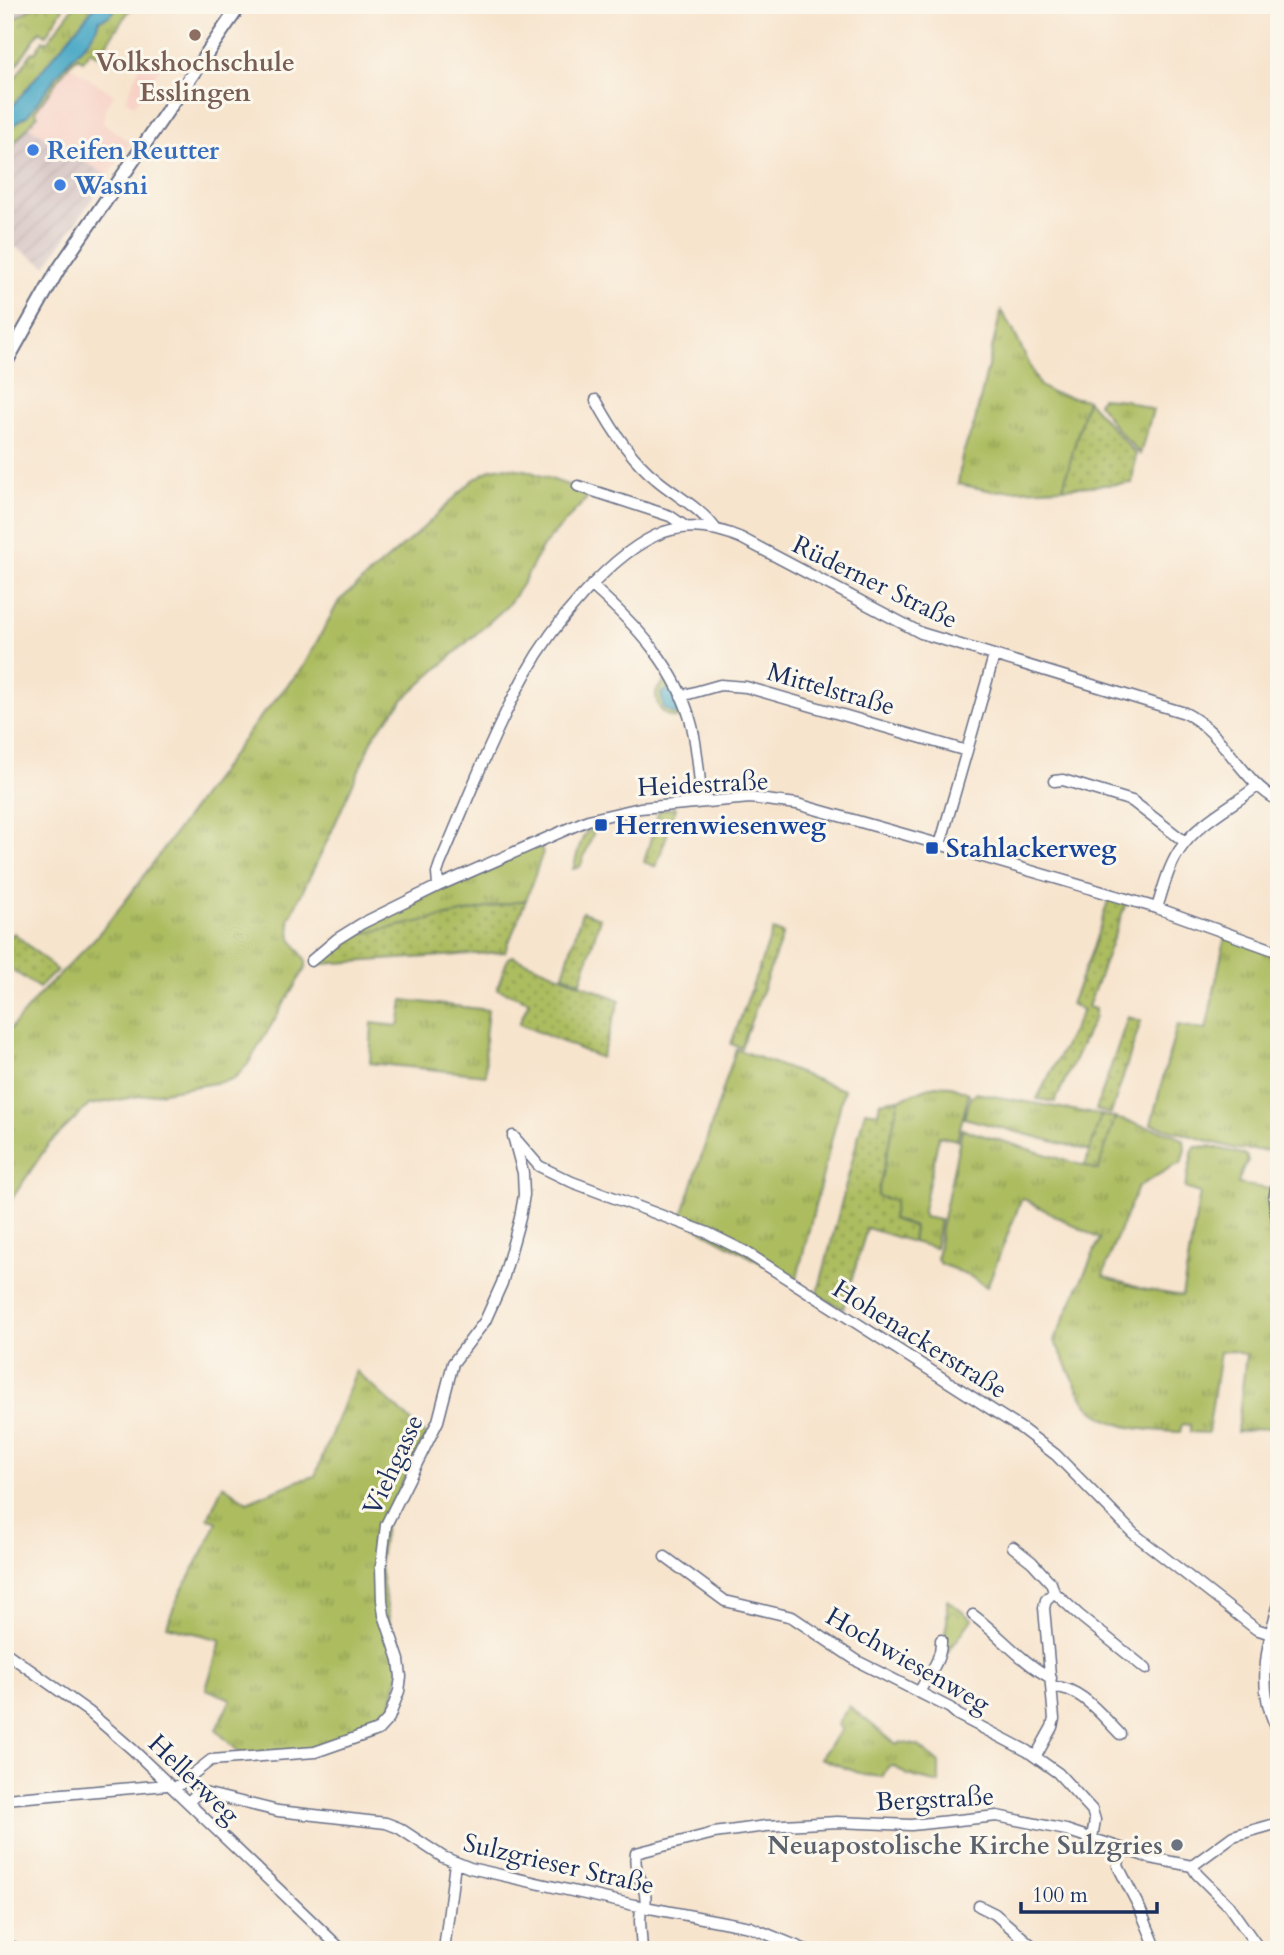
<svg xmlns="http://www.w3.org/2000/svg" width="1284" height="1955" viewBox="0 0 1284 1955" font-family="Cardo,serif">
<defs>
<pattern id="industrial-furrows" width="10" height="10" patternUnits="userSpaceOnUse" patternTransform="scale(1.75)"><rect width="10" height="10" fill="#d2bfbf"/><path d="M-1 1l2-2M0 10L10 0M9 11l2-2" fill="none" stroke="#b4a4a7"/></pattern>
<pattern id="grass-tufts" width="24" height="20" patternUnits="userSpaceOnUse" patternTransform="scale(1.75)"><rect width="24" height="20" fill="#acbc5e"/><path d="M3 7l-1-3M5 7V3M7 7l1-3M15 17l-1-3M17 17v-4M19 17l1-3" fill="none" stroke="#8b9951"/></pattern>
<pattern id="park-crowns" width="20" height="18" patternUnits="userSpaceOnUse" patternTransform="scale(1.75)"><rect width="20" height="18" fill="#acbc5e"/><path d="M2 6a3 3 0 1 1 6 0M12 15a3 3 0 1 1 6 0" fill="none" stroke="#8b9951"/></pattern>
<pattern id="garden-dots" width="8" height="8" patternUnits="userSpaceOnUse" patternTransform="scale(1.75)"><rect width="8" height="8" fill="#acbc5e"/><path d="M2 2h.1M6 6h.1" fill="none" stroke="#8b9951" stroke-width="1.8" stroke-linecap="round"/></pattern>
</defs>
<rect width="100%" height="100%" fill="#fbf7ec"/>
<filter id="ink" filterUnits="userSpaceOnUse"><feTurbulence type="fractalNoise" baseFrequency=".0143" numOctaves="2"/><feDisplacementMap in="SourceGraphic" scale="14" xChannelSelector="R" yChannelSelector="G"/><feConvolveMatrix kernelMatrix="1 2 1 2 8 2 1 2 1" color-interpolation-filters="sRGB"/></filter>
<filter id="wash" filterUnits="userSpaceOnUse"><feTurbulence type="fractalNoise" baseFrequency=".00686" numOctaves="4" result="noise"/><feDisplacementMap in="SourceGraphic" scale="28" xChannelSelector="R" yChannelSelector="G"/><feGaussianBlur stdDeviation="1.57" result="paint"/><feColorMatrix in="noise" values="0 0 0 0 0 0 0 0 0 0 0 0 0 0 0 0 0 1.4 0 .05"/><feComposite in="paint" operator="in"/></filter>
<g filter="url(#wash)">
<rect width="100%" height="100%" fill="#f7e4cd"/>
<path fill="#f7d1c6" d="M154 59 162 65 134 105 126 100 142 60Z
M69 65 114 95 105 108 103 123 131 143 108 176 27 126 37 115 34 112Z"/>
<path fill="url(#industrial-furrows)" d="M27 126 108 176 46 266 14 246 5 264V185L15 142Z"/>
<path fill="#d2bfbf" d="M5 5H37L5 25Z"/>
<path fill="url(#grass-tufts)" stroke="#64765e" stroke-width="2" d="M75 5H96L5 115V94L32 52 35 53 43 40 47 42Z
M119 5H133L98 56 90 51 83 61 78 57 69 65 35 111 38 115 15 142 5 185C5 159 0 128 28 115 39 100 50 84 62 69 75 52 93 42 99 20L109 16Z
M1001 311 1013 330 1039 385 1052 393 1087 400 1063 488 992 491 958 484 962 456 975 421Z
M1101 398 1125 400 1153 410 1140 454 1115 427 1098 403Z
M503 467 525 470 585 491 588 497 543 546 523 583 508 605 404 699 375 734 330 835 289 919 291 938 306 961V967L248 1064 235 1078 226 1081 89 1105 48 1145 5 1209V1035L39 995 96 937 123 904 257 721 303 667 339 601 421 530 472 481 491 469Z
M596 826 580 867 573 869C578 854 580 831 596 826Z
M533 847H539L543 852 526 900 346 937 360 928Z
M1225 937 1279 956V1151L1236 1149 1151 1124 1177 1025 1206 1030Z
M403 1000 488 1010 485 1037 486 1075 370 1063 372 1023 399 1026Z
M736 1049 844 1090 796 1282 681 1219Z
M935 1085 951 1086 969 1093 957 1140 939 1136 923 1210 924 1217 940 1220 935 1248 912 1242 914 1227 892 1219 877 1197 899 1099Z
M976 1093 1101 1115 1090 1151 964 1118 971 1097Z
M1115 1118 1174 1134 1184 1140 1185 1149 1181 1164 1173 1166 1138 1187 1113 1246 1103 1276 1142 1289 1182 1296 1200 1193 1185 1188 1193 1150 1196 1147 1209 1146 1246 1155 1248 1161 1243 1168 1238 1184 1270 1189 1271 1218 1279 1246V1426L1237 1432 1246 1355 1232 1351 1220 1352 1208 1433 1190 1432V1425L1182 1424 1180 1432C1145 1430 1101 1430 1081 1395 1071 1377 1065 1358 1054 1341L1100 1239 1022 1198 987 1287 968 1275 941 1264 937 1260 941 1228 962 1129 1098 1170Z
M356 1371 426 1435 387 1514 379 1563 399 1672 390 1710 379 1726 318 1749 241 1754 216 1730 231 1699 206 1689 221 1640 167 1626C178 1589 203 1558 217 1522L208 1518 223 1485 247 1502 300 1480 315 1476Z
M849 1706 897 1745 900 1742 919 1746 939 1763V1783L907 1775 894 1766 888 1767 882 1777 864 1775 820 1758 842 1729 837 1725Z"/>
<path fill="url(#park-crowns)" stroke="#64765e" stroke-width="2" d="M37 5H65L46 35 40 31 5 82V25Z
M667 679 684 717C666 721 655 709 656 691Z
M947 1600 972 1619 939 1665 947 1622Z"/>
<path fill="url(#garden-dots)" stroke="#64765e" stroke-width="2" d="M1087 400 1136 454 1132 483 1063 488Z
M676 808 656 867 644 862 659 810Z
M1109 898 1126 903 1088 1007 1095 1009V1016L1055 1102 1037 1099 1083 1010 1071 1004 1093 948Z
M526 900 505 952 321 964 318 960 346 937Z
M582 912 600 918 581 982 563 975Z
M773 930 783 934 741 1048 731 1044Z
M14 933 57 970 39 988 5 965V942Z
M512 956 620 1000 601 1058 519 1024 529 1001 497 989 508 958Z
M1128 1017 1141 1021 1111 1114 1096 1110Z
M899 1099 877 1196 895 1201 892 1219 914 1227 912 1242 867 1228 843 1309 817 1295C834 1234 849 1172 865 1111L878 1113 880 1102Z
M1101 1115 1115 1118 1098 1170 1085 1166Z"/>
<path fill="#46a7c5" stroke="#306b92" stroke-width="2" d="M96 5H119L109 16 99 20C93 42 75 52 62 69 50 84 39 100 28 115 16 121 8 131 5 144V115Z
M671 688 680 712 674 714 664 708 661 693Z"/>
</g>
<g filter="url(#ink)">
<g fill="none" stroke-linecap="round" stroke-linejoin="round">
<defs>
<path id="minor" d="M596 400C611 428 631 459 656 479 676 496 699 507 715 528
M578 486 670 516 686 527
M592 586C636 625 677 667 692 726 698 751 699 777 702 802
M681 696 720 685 746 687 967 751
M1054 781 1063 780 1132 801 1185 842
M940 845 994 656
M438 886 437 873 440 864C467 801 492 735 525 675 551 627 612 551 664 532 691 523 716 527 741 538L921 633 1185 713C1225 733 1240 780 1279 801
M1157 908C1163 889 1168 868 1179 851 1197 823 1231 807 1256 787
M311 961 337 939 361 924 438 886 588 820 640 808 750 798 797 804 949 847 1157 908 1279 952
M513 1136 539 1166 572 1182 708 1233 744 1251 1022 1429 1056 1455 1133 1533 1256 1629 1271 1634H1279
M1279 1171 1274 1200 1279 1233
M1013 1547 1032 1562 1051 1583 1054 1592 1079 1615 1146 1669
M665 1557 725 1601 792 1617 859 1662 950 1708 958 1715 1027 1751 1058 1773 1092 1810 1095 1820 1092 1838
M1279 1604C1266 1645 1256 1693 1279 1732
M973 1615C1000 1635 1021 1662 1051 1678
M5 1652 89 1712 132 1749 342 1950
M1052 1687C1079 1685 1102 1716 1120 1734
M919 1693C928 1674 942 1661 941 1640
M1036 1756 1052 1727 1054 1719 1044 1608 1046 1600 1054 1592
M174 1789 211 1760 315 1752 378 1730 389 1718 399 1691 401 1677 399 1660 384 1615 382 1600 381 1567 386 1525 438 1421 453 1363 485 1321 502 1283 520 1218 524 1195 523 1173 513 1136
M5 1799 167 1785
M188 1802 197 1794 204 1793 278 1811 386 1823 399 1828 443 1857 470 1868 634 1905 750 1927 806 1950
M1121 1848 1118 1866 1140 1909 1157 1950
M1192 1866 1197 1874 1228 1905 1260 1950
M979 1906 995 1914 1037 1950
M641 1907 640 1921 642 1950
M645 1907C649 1886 632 1873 636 1853L714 1833 766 1826 837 1822 911 1825 997 1816 1066 1830 1151 1858 1192 1866 1233 1836 1275 1824 1279 1826
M358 1950H368
M444 1950 455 1863"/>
<path id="major" d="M5 364 58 270 240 5
M5 1946 17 1950"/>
</defs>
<use href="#minor" stroke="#686e85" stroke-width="13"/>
<use href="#major" stroke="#686e85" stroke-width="16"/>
<use href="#minor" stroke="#fff" stroke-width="10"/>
<use href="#major" stroke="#fff" stroke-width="12"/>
</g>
</g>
<circle fill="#8d6e63" stroke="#fbf7ec" stroke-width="2.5" cx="195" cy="35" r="7"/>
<g fill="#3f7fe0" stroke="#fbf7ec" stroke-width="2.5">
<circle cx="33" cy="150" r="7"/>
<circle cx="60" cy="185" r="7"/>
</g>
<g fill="#1a4fb4" stroke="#fbf7ec" stroke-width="2.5">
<rect x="594" y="818" width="14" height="14" rx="3.5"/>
<rect x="925" y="841" width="14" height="14" rx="3.5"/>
</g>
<circle fill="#6b7280" stroke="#fbf7ec" stroke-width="2.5" cx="1177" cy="1845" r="7"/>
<g text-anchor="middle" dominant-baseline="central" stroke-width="6" stroke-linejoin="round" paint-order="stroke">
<g font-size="26" font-weight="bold" fill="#785e54" stroke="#fbf7ec">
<text x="195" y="62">Volkshochschule<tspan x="195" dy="30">Esslingen</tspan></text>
</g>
<g font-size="26" font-weight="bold" fill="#366cbe" stroke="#fbf7ec" text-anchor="start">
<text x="47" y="150">Reifen Reutter</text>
<text x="74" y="185">Wasni</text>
</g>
<g font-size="26" fill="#1b2f5e" stroke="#fbf7ec">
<text transform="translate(875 582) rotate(26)">Rüderner Straße</text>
<text transform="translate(831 689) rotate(16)">Mittelstraße</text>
<text transform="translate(703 784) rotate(-3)">Heidestraße</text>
<text transform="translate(920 1339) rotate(32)">Hohenackerstraße</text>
<text transform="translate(393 1465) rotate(-65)">Viehgasse</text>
<text transform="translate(908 1660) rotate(30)">Hochwiesenweg</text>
<text transform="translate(194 1779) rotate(44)">Hellerweg</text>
<text transform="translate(935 1799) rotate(-3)">Bergstraße</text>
<text transform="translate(559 1864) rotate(13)">Sulzgrieser Straße</text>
</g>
<g font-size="26" font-weight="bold" fill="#164399" stroke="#fbf7ec" text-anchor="start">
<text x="615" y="825">Herrenwiesenweg</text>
<text x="946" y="848">Stahlackerweg</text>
</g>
<g font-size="26" font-weight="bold" fill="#5b616d" stroke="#fbf7ec" text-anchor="end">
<text x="1163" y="1845">Neuapostolische Kirche Sulzgries</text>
</g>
</g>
<rect width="1284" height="1955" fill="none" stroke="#fbf7ec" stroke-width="28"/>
<path d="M1021 1902v10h136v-10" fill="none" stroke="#1b2f5e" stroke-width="3.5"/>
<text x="1032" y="1902" font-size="21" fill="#1b2f5e" stroke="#fbf7ec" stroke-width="5" paint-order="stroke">100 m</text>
</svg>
